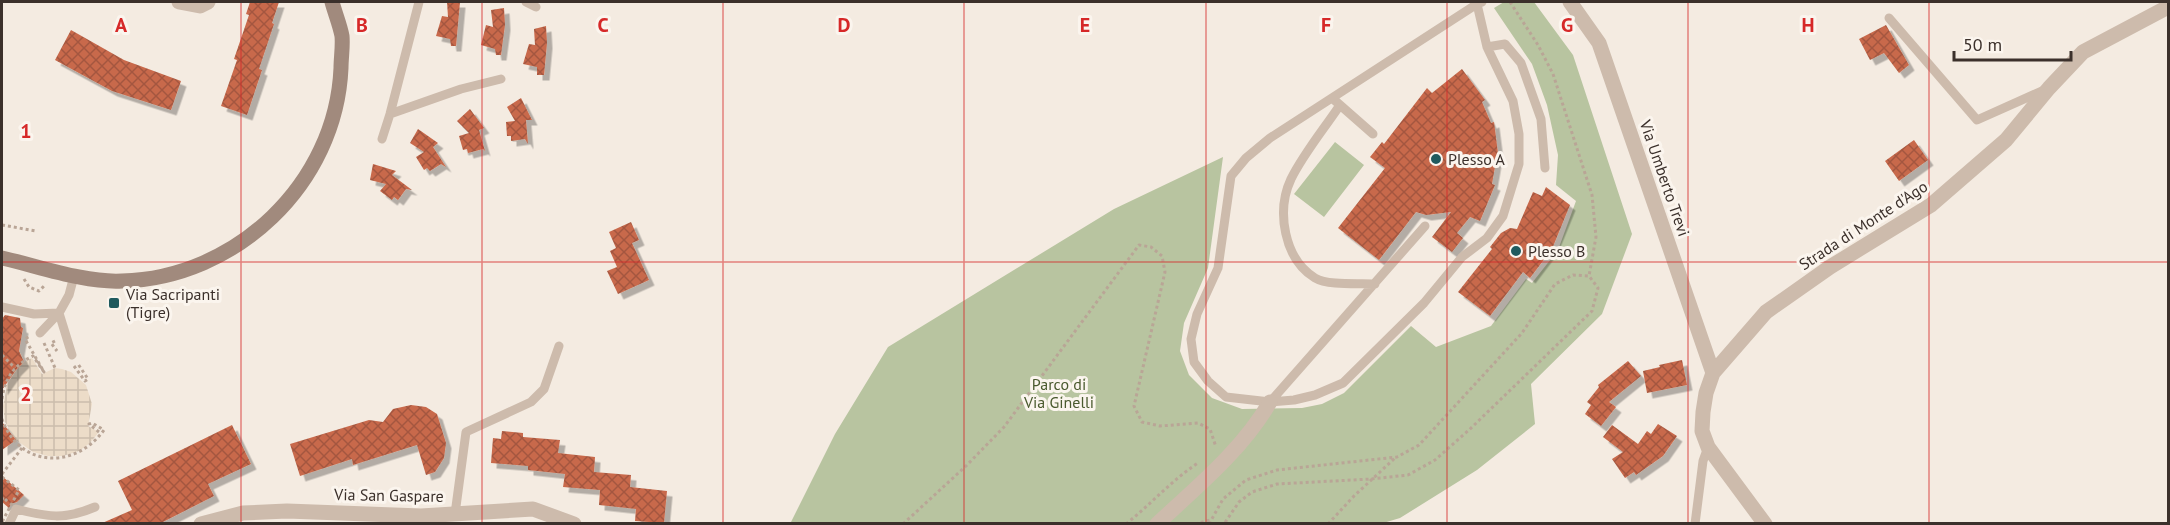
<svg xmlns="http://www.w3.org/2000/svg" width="2170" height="525" viewBox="0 0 2170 525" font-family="'PT Sans',sans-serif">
<defs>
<pattern id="plaza-grid" width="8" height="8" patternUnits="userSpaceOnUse" patternTransform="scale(1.5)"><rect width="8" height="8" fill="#ecdcc8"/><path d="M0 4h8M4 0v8" fill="none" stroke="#cbbdac"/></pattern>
<pattern id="building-cross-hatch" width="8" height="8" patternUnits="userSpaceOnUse" patternTransform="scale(1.5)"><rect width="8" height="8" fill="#c8694b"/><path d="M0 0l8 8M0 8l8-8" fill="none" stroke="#a4573f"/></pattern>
<filter id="shadow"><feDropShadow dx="5.5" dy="5.5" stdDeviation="0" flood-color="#0004"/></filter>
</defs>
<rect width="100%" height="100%" fill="#f4ebe1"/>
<path fill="#b8c4a0" d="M1504 2H1534L1573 55 1632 234 1602 314 1531 384 1535 424 1477 470 1400 518 1380 524H790L835 434 888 347 1114 209 1223 157 1208 268 1184 323 1180 351 1189 375 1212 398 1242 409 1302 408 1322 404 1344 393 1411 326 1436 347 1491 326 1526 279 1532 283 1558 250 1576 201 1556 185 1558 155 1547 105 1532 64 1494 8Z
M1335 142 1364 165 1324 217 1294 194Z"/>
<path fill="url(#plaza-grid)" d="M32 358 42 374 55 368 62 369 71 372 86 385 92 404 88 426 99 432 90 443 79 451 63 456H48L33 452 16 440 5 422 3 406 7 385 16 370 24 362Z"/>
<path fill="url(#building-cross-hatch)" filter="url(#shadow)" d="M250 2H279L272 23 274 24 259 69 262 70 247 115 221 106 237 60 234 59 249 15 246 14Z
M447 2H460L456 46H451L450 39 436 36 442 16 448 17Z
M504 8 505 25 501 55H496L495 49 481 45 486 25 493 27 491 10Z
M1886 25 1909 65 1899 73 1884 53 1870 60 1859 39Z
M546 26 547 43 544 75H537V67L523 64 529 44 535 45 534 29Z
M71 30 124 60 181 81 171 110 112 91 55 60Z
M1462 69 1485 100 1482 102 1491 123 1494 122 1499 161H1496L1492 184 1495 185 1480 221 1470 217 1457 233 1463 238 1452 252 1432 237 1451 212 1426 215 1416 212 1379 260 1338 228 1385 168 1370 157 1382 142 1384 144 1427 88 1432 93Z
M521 98 532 120H526L528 144 525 139 511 141V136H507L506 122 515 121 507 107Z
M470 109 484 128 479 130 485 151 483 149 468 153 467 149 463 150 459 136 469 133 457 121Z
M418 129 438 143 433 147 446 167 441 164 430 171 427 168 424 170 416 157 424 152 410 143Z
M1914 140 1928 160 1899 181 1885 161Z
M373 164 396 171 392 175 412 190 406 189 398 200 394 197 392 200 380 191 386 184 370 180Z
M1546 187 1570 205 1552 249 1530 278 1523 272 1490 316 1458 292 1492 249 1490 247 1501 233 1510 228 1517 229 1533 192 1542 196Z
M631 222 639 240 632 243 649 280 618 294 607 271 617 267 610 251 616 248 609 232Z
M5 315 20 318 21 327 23 328 19 351 24 362 16 370 2 390V319Z
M1682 360 1687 385 1647 393 1643 371 1660 367 1659 365Z
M1628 361 1641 376 1609 402 1616 407 1601 426 1585 414 1591 405 1587 402 1599 387 1598 385Z
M411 405 426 407 437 414 446 443 444 458 435 472 426 475 417 445 353 465 352 459 300 476 290 444 369 420 383 422 393 409Z
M2 422 16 440 2 450Z
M1658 424 1677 436 1663 456 1636 475 1634 472 1625 478 1612 459 1623 452 1603 437 1612 425 1638 444 1647 431 1651 434Z
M232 425 251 464 208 484 214 496 159 524H100L132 510 118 481Z
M502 431 523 433V437L560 440 558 453 595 457 594 472 631 475 630 487 667 491 664 523 635 521 636 509 599 505 600 490 563 487 565 474 528 470V466L491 463 493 438 501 439Z
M2 476 24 495 17 502 11 504 9 508 2 502Z"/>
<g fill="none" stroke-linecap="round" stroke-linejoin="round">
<path stroke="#b9a596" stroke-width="3" stroke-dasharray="3 3" stroke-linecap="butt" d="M1510 2 1538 45 1553 74 1592 195 1596 237 1589 276
M2 225 36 231
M24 279 29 287 39 291 45 285
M55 341 51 343 57 351
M44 343 55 368
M2 355 15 368
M74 366 85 381 88 379 78 364
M2 399C5 378 14 365 33 356L44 372 25 339 30 336
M2 419C19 468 75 470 104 430L92 423 89 424 99 432
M2 474 22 448
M2 500 3 497 8 502
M903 524 966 466 1004 427 1139 245 1151 247 1162 256 1165 272 1134 406 1142 422 1160 426 1198 423 1210 429 1216 447
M1126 524C1151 504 1172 480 1198 463
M1195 524 1210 520
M1209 524 1223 499 1246 480 1277 470 1397 457 1419 445 1522 333 1555 284 1573 275 1589 276 1598 288 1592 311 1469 430 1435 460 1408 475 1371 479 1277 484 1252 492 1239 502 1224 524
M1328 524 1354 496 1395 458"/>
<path stroke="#cdbbac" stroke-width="9" d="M526 2 536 7
M1477 4 1487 47 1513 101 1519 134V164L1503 216 1487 238 1462 257 1424 303 1343 383 1315 395 1294 400 1270 402 1226 397 1208 381 1194 362 1191 339 1197 314 1218 268 1231 176 1246 158 1270 138 1477 4 1482 2
M1889 18 1977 120 2044 90
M1487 47 1505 44 1521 63 1541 119 1545 168
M1332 98 1340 105C1324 129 1304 153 1291 179 1276 211 1284 259 1315 278 1328 286 1360 283 1375 284
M1340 105 1373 134
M390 114 461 89 501 79
M382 139 390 114 419 2
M2 307 34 314 59 313 69 295 74 276
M40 333 59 313 72 355
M1270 402 1425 226
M455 514 466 432 531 402 544 389 559 346
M9 524 16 509C47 517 65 520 95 507
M1695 524 1703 461 1708 447"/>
<path stroke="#cdbbac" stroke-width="15" d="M179 2 200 6 208 2
M1570 2 1599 43 1713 373
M201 524 243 513 287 511 421 516 533 509 574 524
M1157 524C1198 486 1242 450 1270 402
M1765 524 1708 447 1702 431 1703 412 1706 393 1713 373 1766 312 1830 267 1931 205 2006 140 2049 88 2083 52 2168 7"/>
<path stroke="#a18a7d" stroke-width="15" d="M2 258C38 266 85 283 122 281 236 278 336 184 341 68 341 58 343 46 342 36 340 25 335 13 332 2"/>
<path stroke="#b9a596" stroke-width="3" stroke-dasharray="3 3" stroke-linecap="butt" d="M2 477 19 490 2 522"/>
</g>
<path fill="none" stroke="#d62828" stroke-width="1.5" stroke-opacity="0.55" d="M241 2V524M482 2V524M723 2V524M964 2V524M1206 2V524M1447 2V524M1688 2V524M1929 2V524M2 262H2168"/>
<g fill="#1f5a5e" stroke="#fbf5ee" stroke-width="2">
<circle cx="1436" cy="159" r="6"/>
<circle cx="1516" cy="251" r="6"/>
<rect x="108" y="297" width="12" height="12" rx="3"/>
</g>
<g text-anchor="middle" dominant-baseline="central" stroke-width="6" stroke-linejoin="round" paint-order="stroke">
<g font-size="16" fill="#3b302b" stroke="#fbf5ee" text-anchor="start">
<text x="1448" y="159">Plesso A</text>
<text x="1528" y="251">Plesso B</text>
<text x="126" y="294">Via Sacripanti<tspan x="126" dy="18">(Tigre)</tspan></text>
</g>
<g font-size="16" fill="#3b302b" stroke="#fbf5ee">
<text transform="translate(1665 178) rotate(71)">Via Umberto Trevi</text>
<text transform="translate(1863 225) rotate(-33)">Strada di Monte d'Ago</text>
<text transform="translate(389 495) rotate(1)">Via San Gaspare</text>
</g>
<g font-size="16" fill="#4a5a2e" stroke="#fbf5ee">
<text x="1059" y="384">Parco di<tspan x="1059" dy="18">Via Ginelli</tspan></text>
</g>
</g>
<g font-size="20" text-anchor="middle" font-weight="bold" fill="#d62828" stroke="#fbf5ee" stroke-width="6" stroke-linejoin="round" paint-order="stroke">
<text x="121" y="32">A</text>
<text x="362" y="32">B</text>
<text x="603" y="32">C</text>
<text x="844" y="32">D</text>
<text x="1085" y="32">E</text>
<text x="1326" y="32">F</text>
<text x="1567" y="32">G</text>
<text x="1808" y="32">H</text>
<text x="26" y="138">1</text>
<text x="26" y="401">2</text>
</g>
<rect width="2170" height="525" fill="none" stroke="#3b302b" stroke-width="6"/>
<path d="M1954 51v9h117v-9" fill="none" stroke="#3b302b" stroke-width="3"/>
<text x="1963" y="51" font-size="18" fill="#3b302b" stroke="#fbf5ee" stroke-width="4.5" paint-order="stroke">50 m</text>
</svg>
